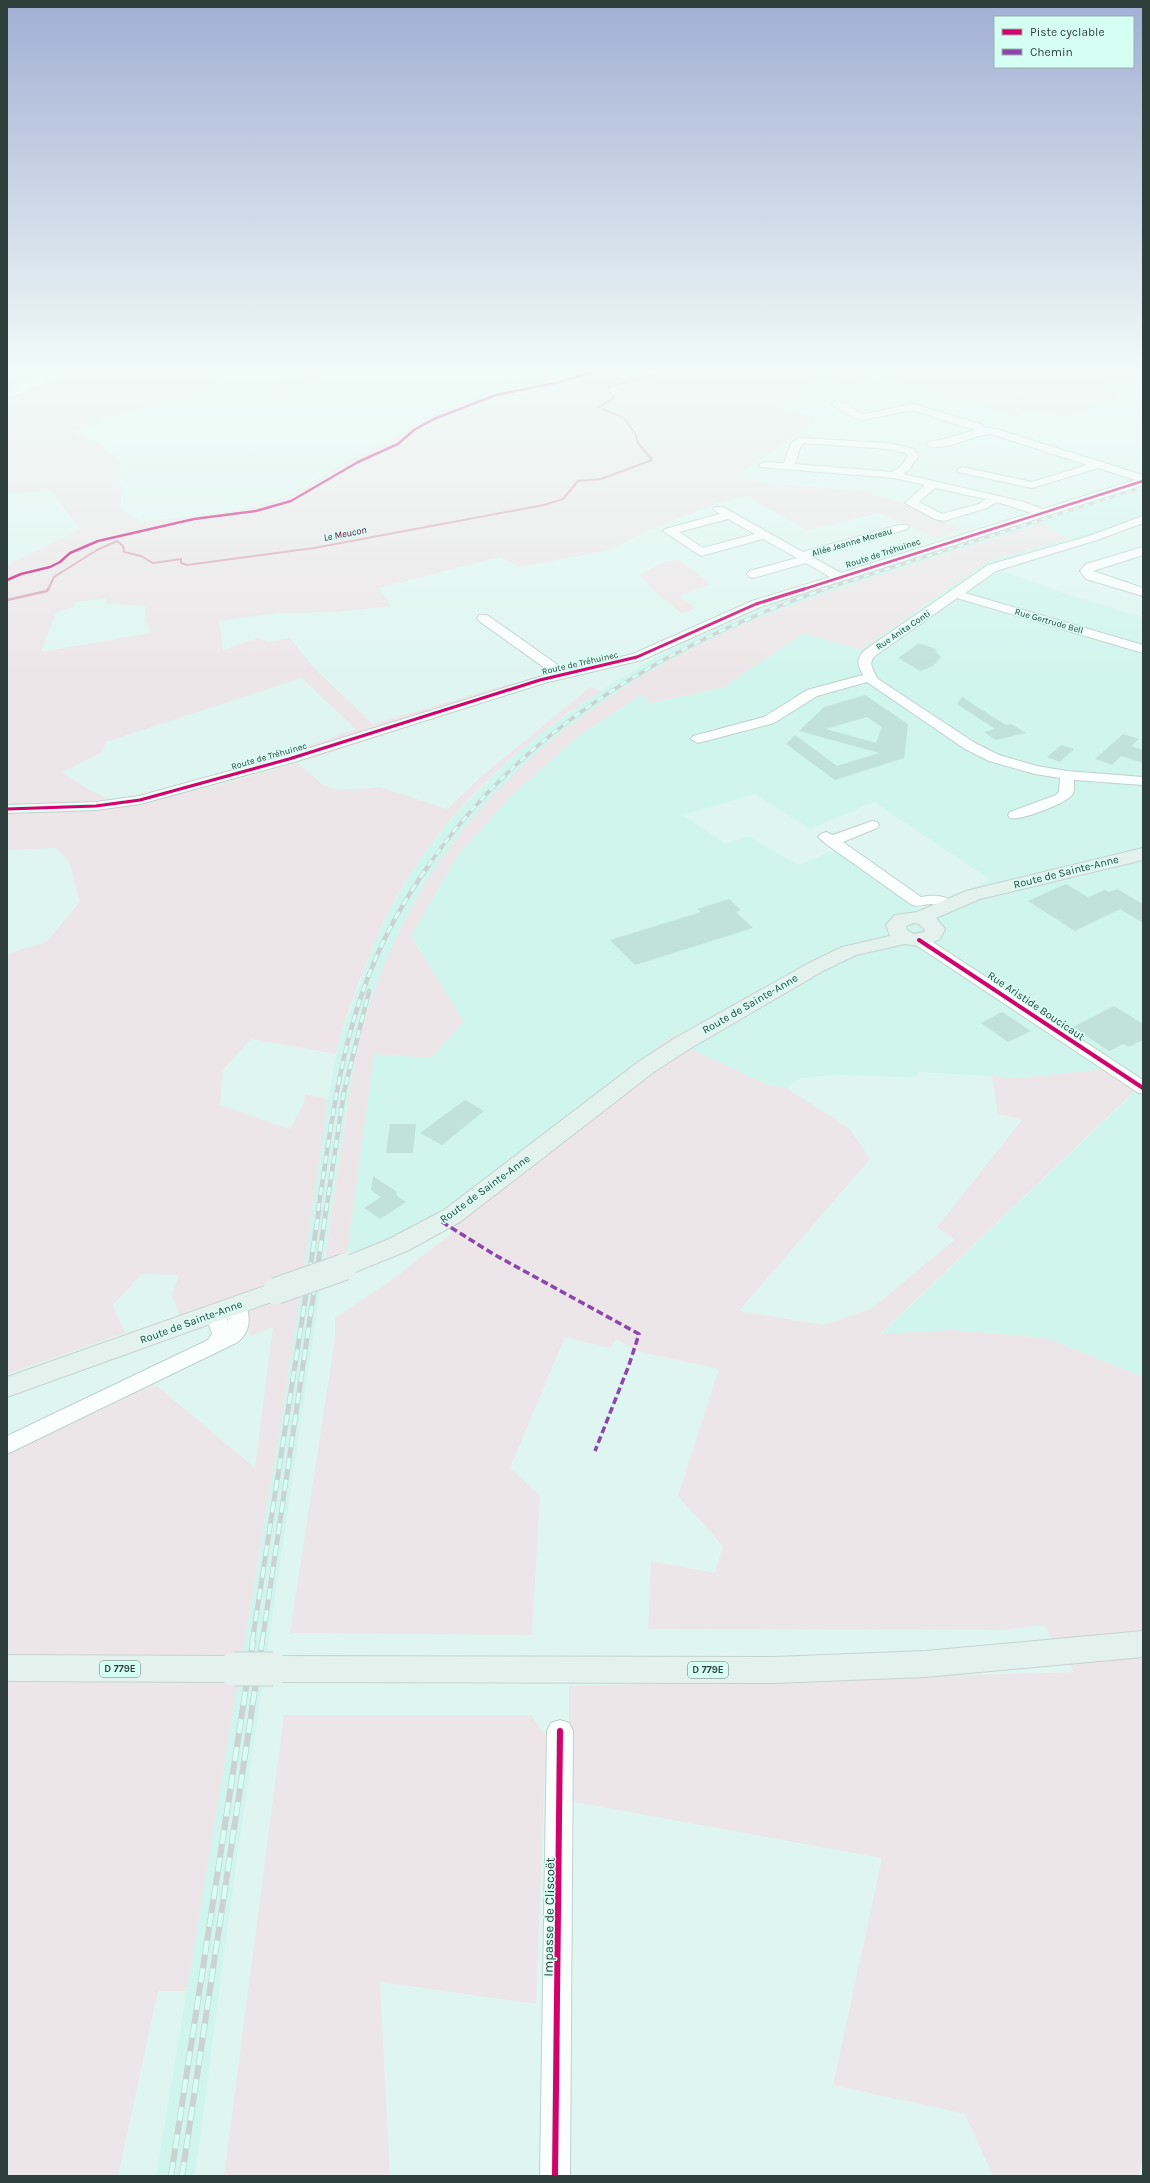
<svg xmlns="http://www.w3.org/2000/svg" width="1150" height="2183" viewBox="0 0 1150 2183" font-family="Karla,sans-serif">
<rect width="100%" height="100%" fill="#dff6f0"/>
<path fill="#d0f5ec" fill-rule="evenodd" d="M7 369H66L16 386 7 383Z
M1143 484V525L1000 570 1069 595 1143 617V1377L1046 1338 952 1330 880 1335 1138 1089 1106 1069 1018 1078 920 1072 914 1077 835 1075 801 1078 786 1088 765 1084 689 1048 547 1132 453 1203 389 1242 347 1253 374 1054 430 1058 420 949 411 936 457 856 509 798 578 736 641 695 651 703 724 687 803 632 861 650 987 561 1070 538 950 553 773 612 733 629 682 654 622 688 564 731 503 785 453 843 431 876 405 920 383 971 363 1027 350 1085 236 1866 195 2176H156L286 1391 321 1139 332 1077 340 1038 375 942 390 909 411 873 434 840 457 813 512 757 541 733 617 680 684 642 751 612 814 588ZM755 794 810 829 874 802 991 880 921 910 835 850 798 865 748 836 725 844 683 815Z"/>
<path fill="#ede6e8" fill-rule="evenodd" d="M66 369H210L213 383 273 388 305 373 298 369H365L330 371 322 377 285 392 275 393 217 385 73 431 100 444 118 460 121 468 119 481 122 490 120 509 143 522 235 511 275 501 314 482 343 463 393 440 407 428 448 406 504 390 544 375 589 369H1143V382L1102 383 1125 399 1068 417 1028 411 1014 417 877 376 846 387 818 379 773 404 816 418 809 426 736 476 765 483 870 492 906 504 962 529 937 539 880 513 807 530 746 496 717 503 649 530 610 550 521 567 500 557 379 588 391 606 334 612 279 613 219 621 223 650 258 638 269 642 290 638 313 667 373 724 508 684 517 692 311 759 303 747 355 729 302 678 106 742 101 753 62 772C74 781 96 794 110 799 144 810 260 773 298 763L324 786 339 790 380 787 447 809 483 775 590 687 601 691C516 745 437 819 390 909 379 930 371 952 362 974 352 1000 342 1027 336 1054L251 1039 223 1070 220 1105 290 1129 304 1103 305 1094 328 1099 286 1391 187 1991H158L118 2176H7V1455L155 1384 255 1468 273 1327 250 1336 244 1293 180 1316 172 1294 179 1275 142 1274 113 1305 125 1333 7 1374V954L46 942 80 902 69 861 56 848 7 850V565L80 529 51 491 7 494V383L16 385ZM106 599V604L146 606 145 619 151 633 41 652 56 612 74 607 73 602Z
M1043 523 1070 539 987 561 861 650 803 633 724 687 651 703 641 695 578 736 509 798 457 856 411 936 464 1022 430 1058 374 1054 347 1253 325 1260C331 1217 337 1174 344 1131 349 1096 353 1060 363 1026 382 961 412 897 452 844 523 749 626 677 732 629 772 611 813 598 854 584 917 563 980 543 1043 523Z
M679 560 711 584 679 596 696 608 682 614 654 591 640 575 664 562Z
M675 1034 689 1048 765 1084 786 1088 850 1129 870 1159 739 1311 824 1325 871 1309 954 1240 937 1227 1022 1120 998 1114 992 1076 1018 1078 1106 1069 1138 1088 880 1334 952 1330 1046 1338 1143 1377V2159L1138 2176H993L965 2114 833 2085 882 1858 569 1801V1686L1074 1672 1044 1625 1003 1630 648 1629 651 1561 715 1573 723 1546 678 1496 719 1369 636 1351 616 1339 610 1348 565 1337 510 1468 540 1496 532 1635 290 1633 335 1338V1318L385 1285 453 1232V1203Z
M284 1715H531L546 1736 536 2004 380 1982 390 2176H224Z"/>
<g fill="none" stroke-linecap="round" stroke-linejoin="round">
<path stroke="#daa4b6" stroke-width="2" d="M599 407 614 398 608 390 609 387 673 369
M48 590 54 577 97 550 117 541 123 546 124 552 141 556 153 563 181 559V563L187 565 314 548 544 505 563 499 578 481 601 479 652 460 638 443 636 435 624 418 603 409"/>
<path stroke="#daa4b6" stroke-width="2.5" d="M7 600 47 591 48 589"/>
</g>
<path fill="#c1e2db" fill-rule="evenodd" d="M919 643 936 649V652L941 657 933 666 920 671 898 658Z
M865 695 908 724 904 758 835 780 786 744 795 735 837 766 879 753 799 731 824 707ZM867 717 882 727 876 743 826 729Z
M962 697 1006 725 1011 724 1026 733 996 740 984 732 995 729 957 704Z
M1123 734 1139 739 1131 746 1143 750V763L1121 756 1112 765 1095 759Z
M1061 745 1074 749 1060 762 1047 757Z
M1066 884 1088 897 1105 890 1109 892 1117 889 1143 904V923L1120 909 1075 931 1028 901Z
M729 899 741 910 736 912 753 928 635 965 610 940 701 912 697 909Z
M1114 1006 1143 1024V1040L1129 1047 1123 1044 1109 1051 1073 1027Z
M1002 1012 1004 1013 1031 1031 1008 1042 981 1023Z
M465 1100 484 1111 442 1145 420 1133Z
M390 1124H416L413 1153H386Z
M373 1176 397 1192 396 1195 406 1202 380 1219 364 1208 381 1197 371 1190Z"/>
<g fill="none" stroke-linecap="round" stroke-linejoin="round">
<defs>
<path id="minor" d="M63 369H77L7 399V392L21 384Z
M837 400 863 414 913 404 980 424 986 428 996 429 1143 475V485L760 607 642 660 544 683 294 762 140 804 96 810 7 813V805L96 802 139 796 284 756 552 673 479 621 477 618 479 615H487L565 670 633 654 752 601 830 577 806 563 753 578 749 577 747 574 749 571 797 558 763 539 701 556 663 531 665 529 720 514 713 509 715 507H723L803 552 899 525H907L909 527 907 529 812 557 841 573 1031 513 997 502 987 508 944 521 935 519 905 503 925 485 894 478 760 467 759 465 764 462 784 463 791 443 799 438 888 443 914 449 918 456 909 470 903 474 1020 501 1043 509 1135 480 1098 468 1032 488 958 472 957 470 962 467 1032 482 1087 465 991 434C971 435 949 451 928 446L927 444 928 442 945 439 975 430 913 410 863 420 852 417 833 405 832 403ZM804 443 888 449 906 453 908 456 901 466 892 472 795 464 801 445ZM935 488 986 499 979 504 942 514 919 502ZM728 519 755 534 703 548 679 532Z
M1143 516V523L1097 540 996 571 965 593 1143 645V653L957 598 875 656C867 663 874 671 878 679L975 743 999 755 1037 766 1067 771 1143 777V785L1074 780C1074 785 1075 791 1072 795 1065 804 1020 821 1010 818L1008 815 1010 812 1056 795 1059 792 1060 778 1035 774 989 761 965 749 867 682 817 696 774 723 698 743 691 739 693 736 764 717 807 690 863 675C857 664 856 659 865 650L988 565 1089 536Z
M1143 547V555L1093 571 1143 588V596L1086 579 1080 571 1086 564Z
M872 821 877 822 879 825 877 828 843 842 921 897C934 895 947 894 956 906L954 909C944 912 940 905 932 904 925 904 920 907 912 905L826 844 818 837 821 834 826 832 833 835Z
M919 935 925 937 1143 1080V1094L1137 1092 913 943 911 940 913 937Z
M236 1299 243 1301C252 1315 251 1333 236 1343L7 1454V1436L208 1340 212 1334 205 1313 208 1308 215 1306 222 1308 228 1322 226 1306 229 1301Z
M560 1720 569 1723 573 1731 570 2176H540L547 1731 551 1723Z"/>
<path id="major" d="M1143 848V860L980 899 936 918 945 929 940 939 931 943 919 946 905 944 856 955 823 971 691 1048 654 1072 460 1222 407 1251 353 1273 344 1276 335 1273 332 1267 335 1261 389 1239 444 1210 638 1062 675 1038 809 963 842 947 890 936 886 925 895 915 917 912 966 891ZM914 923 919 924 925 930 924 932 914 934 907 930 906 926Z
M276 1282 285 1285 288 1291 285 1297 7 1397V1377Z
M1143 1631V1657L925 1677 774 1683 273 1682 262 1678 258 1669 262 1660 273 1656 774 1657 925 1651Z
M7 1655 234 1656 245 1660 249 1669 245 1678 234 1682 7 1681Z"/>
</defs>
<use href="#minor" stroke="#c0d1cd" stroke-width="2"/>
<use href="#major" stroke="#c6d2ce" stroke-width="2"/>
<use href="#minor" fill="#fafefd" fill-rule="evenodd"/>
<use href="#major" fill="#e4f2ee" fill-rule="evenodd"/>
<defs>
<path id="rail-far4" d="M822 590 1143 487"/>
<path id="rail-far3" d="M428 866C523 728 670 643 825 589"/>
<path id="rail-far2" d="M318 1211C331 1128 340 1043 373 965 387 930 407 896 429 865
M326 1211 344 1092 369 991"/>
<path id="rail-far1" d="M252 1643 319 1210
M262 1643 326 1210"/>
<path id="rail" d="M171 2176 253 1642
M182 2176 262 1642"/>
</defs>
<use href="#rail-far4" stroke="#cbd2d1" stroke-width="3"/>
<use href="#rail-far3" stroke="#cbd2d1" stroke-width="3.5"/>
<use href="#rail-far2" stroke="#cbd2d1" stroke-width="4.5"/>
<use href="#rail-far1" stroke="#cbd2d1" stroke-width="5"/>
<use href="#rail" stroke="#cbd2d1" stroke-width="6"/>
<use href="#rail-far4" stroke="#d6fff4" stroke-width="2" stroke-dasharray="5.5" stroke-linecap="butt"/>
<use href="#rail-far3" stroke="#d6fff4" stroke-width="2.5" stroke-dasharray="7" stroke-linecap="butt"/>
<use href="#rail-far2" stroke="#d6fff4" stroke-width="3" stroke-dasharray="8" stroke-linecap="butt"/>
<use href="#rail-far1" stroke="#d6fff4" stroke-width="3.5" stroke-dasharray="11" stroke-linecap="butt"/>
<use href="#rail" stroke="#d6fff4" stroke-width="4.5" stroke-dasharray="14" stroke-linecap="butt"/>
<defs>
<path id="major-bridge-far1" d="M276 1291 344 1267"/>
<path id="major-bridge" d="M234 1669H273"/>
</defs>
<use href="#major-bridge-far1" stroke="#c6d2ce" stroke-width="28" stroke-linecap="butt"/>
<use href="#major-bridge" stroke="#c6d2ce" stroke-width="35" stroke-linecap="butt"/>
<use href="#major-bridge-far1" stroke="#e4f2ee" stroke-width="26"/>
<use href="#major-bridge" stroke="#e4f2ee" stroke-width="33"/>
<path stroke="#8e44ad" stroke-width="3.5" stroke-dasharray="7 3.5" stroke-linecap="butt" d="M442 1222 495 1255 639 1334 629 1365 595 1451"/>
<defs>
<path id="cycleway-far3" d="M7 580 21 574 50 567 60 562 70 553 98 541 194 519 256 511 291 501 358 462 398 444 414 430 434 419 496 395 556 383 603 369
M801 590 1143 481"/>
<path id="cycleway-far2" d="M7 809 96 806 140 800 289 759 540 680 637 657 756 604 804 589"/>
<path id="cycleway-far1" d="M919 940 1143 1088"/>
<path id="cycleway" d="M555 2176 560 1731"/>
</defs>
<use href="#cycleway-far3" stroke="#d6fff4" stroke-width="4"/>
<use href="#cycleway-far2" stroke="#d6fff4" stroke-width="5"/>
<use href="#cycleway-far1" stroke="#d6fff4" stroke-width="6"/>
<use href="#cycleway" stroke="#d6fff4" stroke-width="8"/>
<use href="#cycleway-far3" stroke="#d6006c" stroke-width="2.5"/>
<use href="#cycleway-far2" stroke="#d6006c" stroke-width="3"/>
<use href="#cycleway-far1" stroke="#d6006c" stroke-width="4"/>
<use href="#cycleway" stroke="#d6006c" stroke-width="6"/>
</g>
<linearGradient id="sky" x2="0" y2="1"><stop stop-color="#a2aed4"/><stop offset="0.55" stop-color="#f1fbf8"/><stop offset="1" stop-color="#f1fbf8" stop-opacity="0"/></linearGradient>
<rect width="1150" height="675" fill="url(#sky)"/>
<g text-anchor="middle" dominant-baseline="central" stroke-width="3" stroke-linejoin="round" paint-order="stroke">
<g font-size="9" fill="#2f3f3b" stroke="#d6fff4">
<text transform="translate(852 542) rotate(-16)">Allée Jeanne Moreau</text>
<text transform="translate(883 553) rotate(-18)">Route de Tréhuinec</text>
<text transform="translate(1049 621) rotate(16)">Rue Gertrude Bell</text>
<text transform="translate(903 630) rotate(-34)">Rue Anita Conti</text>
<text transform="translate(580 663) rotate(-13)">Route de Tréhuinec</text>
<text transform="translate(269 756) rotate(-16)">Route de Tréhuinec</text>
</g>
<g font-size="10" font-style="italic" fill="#70033a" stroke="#d6fff4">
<text transform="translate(345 534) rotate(-11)">Le Meucon</text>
</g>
<g fill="#d6fff4" stroke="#617972" stroke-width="1">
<rect x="100" y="1661" width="40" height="16" rx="3"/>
<rect x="688" y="1662" width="40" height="16" rx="3"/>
</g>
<g font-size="10" font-weight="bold" fill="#2f3f3b">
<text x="120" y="1669">D 779E</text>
<text x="708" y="1670">D 779E</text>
</g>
<g font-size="11" fill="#2f3f3b" stroke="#d6fff4">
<text transform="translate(1066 872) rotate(-14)">Route de Sainte-Anne</text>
<text transform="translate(750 1004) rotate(-30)">Route de Sainte-Anne</text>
<text transform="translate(1036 1006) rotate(34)">Rue Aristide Boucicaut</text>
<text transform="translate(485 1189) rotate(-36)">Route de Sainte-Anne</text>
<text transform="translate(191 1322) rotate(-20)">Route de Sainte-Anne</text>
</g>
<g font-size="13" fill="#2f3f3b" stroke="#d6fff4">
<text transform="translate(549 1917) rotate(-89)">Impasse de Cliscoët</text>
</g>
</g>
<rect width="1150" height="2183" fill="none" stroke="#2f3f3b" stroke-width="16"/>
<rect x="994" y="16" width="140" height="52" fill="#d6fff4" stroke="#93b2aa"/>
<rect x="1002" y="29" width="20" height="6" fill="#d6006c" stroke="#93b2aa"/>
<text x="1030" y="36" font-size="12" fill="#2f3f3b">Piste cyclable</text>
<rect x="1002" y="49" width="20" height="6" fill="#8e44ad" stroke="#93b2aa"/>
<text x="1030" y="56" font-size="12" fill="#2f3f3b">Chemin</text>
</svg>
